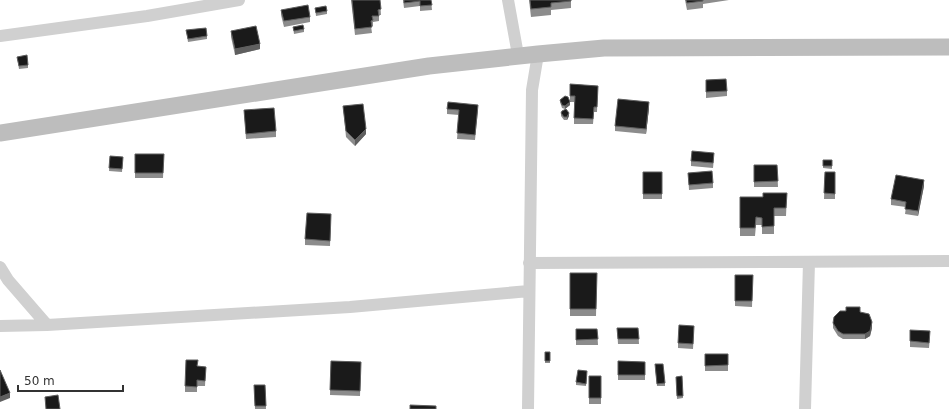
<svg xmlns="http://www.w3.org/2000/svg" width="949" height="409" viewBox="0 0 949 409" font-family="'DejaVu Sans',sans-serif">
<rect width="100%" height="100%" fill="#fff"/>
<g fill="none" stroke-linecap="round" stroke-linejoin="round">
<path stroke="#d0d0d0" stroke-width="12" d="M508 0 518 55
M0 36 147 16 239 0
M529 263 949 261
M0 267 8 280 47 325
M0 326 47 325 350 307 529 291
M528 409 532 90 538 54
M805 409 809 262"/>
<path stroke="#bdbdbd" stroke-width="17" d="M0 133 429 66 538 54 604 48 949 47"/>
</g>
<path fill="#8c8c8c" d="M351 0H380L381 15H379V21L373 22V26H371L372 33 355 35Z
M403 0H431L432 10 420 11V6L404 8Z
M529 0H571V8L551 10V15L531 17Z
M685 0H729L703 4V8L687 10Z
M315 8 327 11V14L316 16Z
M281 10 310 17V22L284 27 281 15Z
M293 27 304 29V32L294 34Z
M186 30 207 36V39L188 42Z
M231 31 260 49 235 55 231 37Z
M17 57 28 65V68L19 69Z
M706 80 727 91V96L706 98Z
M570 84 598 86 597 112H594L593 124H574V102H570Z
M560 100 570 105 565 109 562 108 560 102Z
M343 106 366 134 355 146 346 137Z
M649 108 646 134 615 131V126Z
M447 109 478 110 475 140 457 139 459 115 447 114Z
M244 110 276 131V137L246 139Z
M561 113 569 116 567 120H564L561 116Z
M135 154H164L163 178H135Z
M110 156 123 157 122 172 109 171Z
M714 158 713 168 691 166V161Z
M823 160H832V169L823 168Z
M754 165H777L778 187H754Z
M643 172H662V199H643Z
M825 172H835V199H824Z
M688 173 713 183V188L689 190Z
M924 186 918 216 905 214 906 207 891 205V199Z
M787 193 786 216H774V234H762V225H756L755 236H740V197H763Z
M331 214 330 246 305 245V239Z
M570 273H597L596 316H570Z
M735 275H753L752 307 735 306Z
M860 312 872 328 870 336 865 339H843L838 336 833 328V323Z
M617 328H638L639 344H618Z
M576 329H597L598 345H576Z
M694 331 693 349 678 348V343Z
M930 337 929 348 910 347V341Z
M545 352H550V363H545Z
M705 354H728V371H705Z
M331 361 361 362 360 396 330 395Z
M618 361 645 362V380H618Z
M198 366 206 367 205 386H197V392H185V386Z
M655 367 665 383V386H657Z
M587 374 586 386 576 385V382Z
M589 376H601V404H589Z
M682 376 683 398 677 399 676 377Z
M254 385H265L266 409H255Z"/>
<path fill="#5f5f5f" d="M260 44V49L235 55V49Z
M570 102V105L565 109V106Z
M649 102V108L646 134V129Z
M569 113V116L567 120V117Z
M366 129V134L355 146V140Z
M924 180V186L918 216V211Z
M872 322V328L870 336 865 339V334Z
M10 393V398L0 402V397Z"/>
<path fill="#1a1a1a" stroke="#5f5f5f" d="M352 0H380L381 9 378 10 379 16H372L373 20 371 21 372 27 355 29Z
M404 0H431L432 5 420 6V1L404 3Z
M530 0H571V1L551 3V7L531 9Z
M686 0H703V1L687 3Z
M308 5 310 17 284 21 281 10Z
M326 6 327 11 316 13 315 8Z
M303 25 304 29 294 31 293 27Z
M256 26 260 44 235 49 231 31Z
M206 28 207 36 188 39 186 30Z
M27 55 28 65 19 66 17 57Z
M726 79 727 91 706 92V80Z
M570 84 598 86 597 107H594L593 119 574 118 575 96H570Z
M565 96 568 97 570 102 565 106 562 105 560 100Z
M618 99 649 102 646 129 615 126Z
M448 102 478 105 475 135 457 133 459 110 447 109Z
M363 104 366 129 355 140 346 131 343 106Z
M274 108 276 131 246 134 244 110Z
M566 109 569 113 567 117H564L561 113 562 111Z
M692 151 714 153 713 163 691 161Z
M135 154H164L163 173H135Z
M110 156 123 157 122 169 109 168Z
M823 160H832V166H823Z
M754 165H777L778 181 754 182Z
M712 171 713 183 689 185 688 173Z
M643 172H662V194H643Z
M825 172H835V194L824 193Z
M896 175 924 180 918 211 905 209 906 202 891 199Z
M763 193H787L786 208H774V226L762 227V218L756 217 755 228H740V197H763Z
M307 213 331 214 330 241 305 239Z
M570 273H597L596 309H570Z
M735 275H753L752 301H735Z
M846 307H860V312L869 314 872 322 870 331 865 334H843L838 331 833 323 834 317 840 311H846Z
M679 325 694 326 693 344 678 343Z
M617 328H638L639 339H618Z
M576 329H597L598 339 576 340Z
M910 330 930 331 929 343 910 341Z
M545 352H550V361H545Z
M705 354H728V365L705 366Z
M186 360H198L197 366 206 367 205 381 197 380V387L185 386Z
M331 361 361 362 360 391 330 390Z
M618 361 645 362V375H618Z
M655 364H663L665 383 657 384Z
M0 370 10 393 0 397Z
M578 370 587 371 586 384 576 382Z
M589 376H601V398H589Z
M682 376 683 396H677L676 377Z
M254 385H265L266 406H255Z
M58 395 60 409H46L45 397Z
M410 405 436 406V409H410Z"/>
<path d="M18 385v6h105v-6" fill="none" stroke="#333333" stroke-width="2"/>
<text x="24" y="385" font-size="12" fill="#333333" stroke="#ffffff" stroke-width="3" paint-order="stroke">50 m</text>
</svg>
